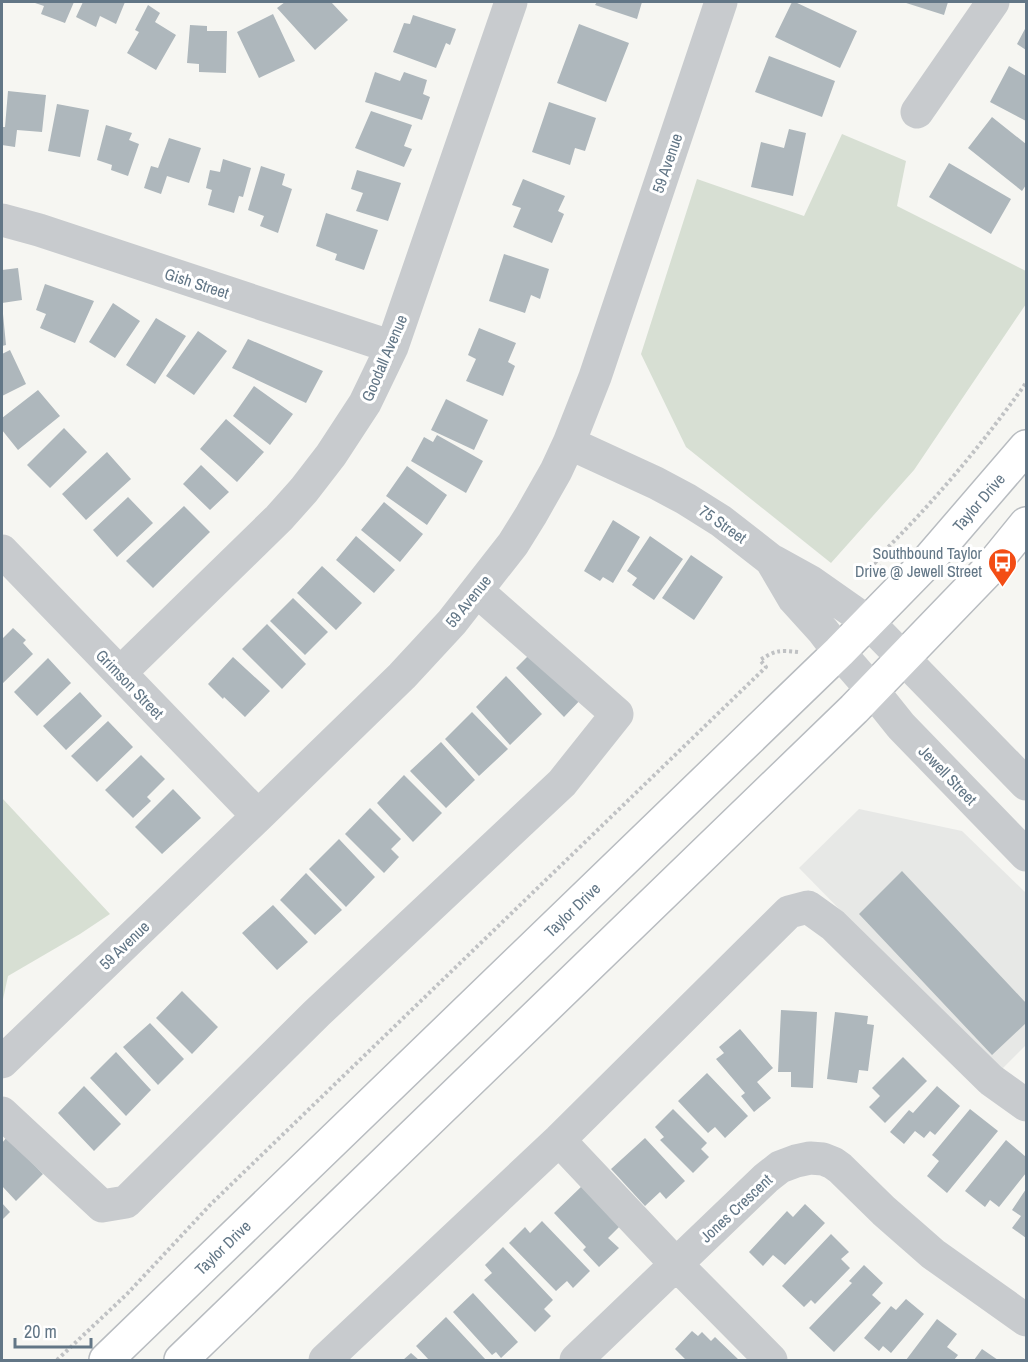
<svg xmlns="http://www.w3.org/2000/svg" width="1028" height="1362" viewBox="0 0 1028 1362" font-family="'Archivo Narrow',sans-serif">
<rect width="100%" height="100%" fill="#f6f6f2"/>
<path fill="#e7e8e6" d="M859 809 962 831 1026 893V1045L999 1072 799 868Z"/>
<path fill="#d7dfd3" d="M842 134 906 161 897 206 1026 271V304L914 470 831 563 686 447 641 354 697 179 804 216Z
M2 798 110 914 80 934 8 976 2 1004Z"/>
<path fill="#aeb7bc" d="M32 2H74L65 23 41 14 44 6Z
M83 2H125L116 24 100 16 96 27 76 17Z
M285 2H331L348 20 315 50 277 8Z
M597 2H642L637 19 595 5Z
M792 2H795L857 31 840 68 775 37Z
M903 2H948L944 15Z
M148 5 160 13 155 22 176 35 156 70 127 53 139 32 135 30Z
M273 14 295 61 259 78 237 32Z
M413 15 456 29 450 45 446 43 436 68 393 52 404 23 410 24Z
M579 24 629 43 606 102 557 83Z
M190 25 207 26V31H227L226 73 199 72V64L187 63Z
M1026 27V50L1017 44Z
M769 56 835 81 822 117 755 92Z
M1009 66 1026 76V121L990 102Z
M375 72 400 81 404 72 427 80 423 94 430 97 422 120 365 102Z
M8 91 46 95 42 132 17 130 15 147 2 145V127H5Z
M549 102 596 118 585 151 575 148 570 165 532 152Z
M57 104 89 110 80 157 48 151Z
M371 111 412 125 404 146 412 149 404 167 355 148Z
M992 117 1026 144V185L1022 191 968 148Z
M106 125 132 133 129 140 139 144 128 176 111 170 112 165 97 160Z
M789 129 806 133 793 196 751 187 761 142 784 148Z
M169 138 201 148 189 183 167 176 161 194 144 188 151 166 158 168Z
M223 159 251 168 243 197 239 196 234 213 208 205 212 190 206 188 210 170 220 172Z
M949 163 1011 199 991 234 929 197Z
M261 166 285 174 282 185 292 189 278 233 260 226 264 216 248 210Z
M357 170 401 183 388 221 356 211 363 193 351 189Z
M523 179 565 196 558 211 564 214 552 243 513 227 521 208 512 205Z
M326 213 378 230 364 270 335 260 337 254 316 246Z
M504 254 549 269 540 299 531 295 525 313 489 301Z
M18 268 22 300 2 303V270Z
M45 284 94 301 75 343 40 328 46 314 36 310Z
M113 303 140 321 115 358 89 342Z
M2 314H3L6 345 2 346Z
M156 318 186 336 155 384 126 365Z
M479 328 516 343 508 362 515 366 503 396 466 381 476 359 468 355Z
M198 331 227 351 194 395 166 376Z
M248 339 323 371 306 403 232 368Z
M10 350 26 384 2 396V354Z
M254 386 293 414 270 445 233 416Z
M38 390 60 416 18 450 2 430V418Z
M446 399 488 420 474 450 431 430Z
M226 419 264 452 237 482 200 449Z
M64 428 87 452 50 488 27 465Z
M437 435 483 461 466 493 411 461 424 437 433 442Z
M107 452 131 479 86 520 62 494Z
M201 465 229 492 210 510 183 484Z
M407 466 447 495 427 525 386 496Z
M128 497 153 523 117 557 93 530Z
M384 502 423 534 400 562 361 530Z
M184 506 210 532 153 588 126 561Z
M613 520 640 537 613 583 603 577 600 581 584 571Z
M356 536 395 570 374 593 336 560Z
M650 536 683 559 654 600 632 585 637 578 627 571Z
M691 555 723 577 694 620 662 598Z
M322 566 362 603 336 630 297 593Z
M293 598 328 632 305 655 270 621Z
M267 624 306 664 282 689 242 649Z
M13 628 26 640 23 643 33 654 2 684V639Z
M537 647 585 695 564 717 516 668Z
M233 657 270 691 245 717 224 697 223 699 208 684Z
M48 658 71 683 37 716 14 692Z
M506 676 542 714 510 745 476 707Z
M80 692 102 716 66 750 43 726Z
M472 712 508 749 479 776 445 739Z
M108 721 133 747 97 782 71 756Z
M441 742 475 780 446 808 410 771Z
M141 755 165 779 147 797 151 801 133 818 105 790Z
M404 775 442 813 413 842 377 803Z
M173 789 201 818 162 854 135 827Z
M370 808 401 839 391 849 399 857 384 873 345 834Z
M339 839 375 877 346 907 309 869Z
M902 871 1026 1003V1023L992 1055 859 914Z
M306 873 342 910 315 935 280 900Z
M273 905 308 942 277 970 242 933Z
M182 991 218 1027 192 1054 156 1018Z
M781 1010 817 1012 813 1088 791 1087V1072H778Z
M835 1012 868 1016 867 1024 874 1025 868 1071 859 1070 857 1083 827 1079Z
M150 1023 184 1059 158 1085 123 1047Z
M740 1029 773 1068 757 1082 771 1098 754 1112 741 1096 745 1093 716 1059 724 1053 719 1047Z
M116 1052 151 1090 126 1116 90 1078Z
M903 1057 927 1081 885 1123 869 1107 880 1096 872 1088Z
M707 1073 748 1116 725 1138 715 1127 708 1133 678 1101Z
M84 1086 121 1124 94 1151 58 1113Z
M937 1086 960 1106 935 1135 930 1131 924 1138 915 1131 904 1144 890 1132 909 1110 913 1113Z
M673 1109 707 1143 701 1149 709 1157 693 1173 660 1140 664 1137 655 1127Z
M970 1109 998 1131 947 1193 927 1176 939 1161 932 1155Z
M7 1137 43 1174 16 1201 2 1186V1143Z
M645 1138 685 1181 666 1199 660 1192 645 1206 611 1169Z
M1006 1140 1026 1157V1173L999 1207 990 1200 985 1207 965 1191Z
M583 1185 620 1226 608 1238 619 1248 599 1267 583 1250 586 1247 554 1213Z
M1026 1189V1238L1012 1228 1021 1216 1012 1210Z
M2 1203 10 1212 2 1220Z
M805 1204 825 1223 785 1265 773 1255 763 1266 749 1252 787 1211 793 1217Z
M542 1221 590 1271 573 1288 567 1281 556 1291 509 1243 525 1227 530 1233Z
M831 1234 849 1252 841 1259 850 1268 815 1304 811 1300 804 1307 782 1286Z
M503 1247 553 1300 544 1309 551 1316 535 1332 484 1280 492 1273 485 1265Z
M864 1265 883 1283 872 1295 881 1303 834 1352 809 1328 852 1283 849 1281Z
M473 1293 518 1342 501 1358 496 1352 492 1355 453 1312Z
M906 1299 924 1314 891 1353 883 1346 879 1351 864 1338 891 1306 896 1310Z
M446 1317 486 1360H429L416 1346Z
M937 1319 957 1334 947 1347 958 1355 954 1360H906Z
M692 1331 698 1336 702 1332 711 1341 715 1337 739 1360H686L675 1349Z
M982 1349 998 1360H974Z
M411 1353 419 1360H403Z"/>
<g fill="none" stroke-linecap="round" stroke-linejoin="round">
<defs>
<g id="major">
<path id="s1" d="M106 1360 839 652 927 562 1026 447"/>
<path d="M181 1360 854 709 991 567 1026 524"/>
</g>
</defs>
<use href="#major" stroke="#b8bcc0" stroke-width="36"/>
<path stroke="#c0c2c4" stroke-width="4" stroke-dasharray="3 3" stroke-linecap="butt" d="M881 568 874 561C930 507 981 446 1026 383
M57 1360 127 1294 211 1204 766 667 760 660C776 650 779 650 798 652"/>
<path stroke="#c8cbce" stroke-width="33" d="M917 112 993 2
M2 220 39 230 392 347
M569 443 656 483 686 499 721 521 771 560 794 599 823 631 839 652 873 691 901 726 1026 855
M2 551 258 816
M773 561 811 582 868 622 1026 784
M120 673 279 518 304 490 331 455 365 403 392 347 511 2
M2 1062 258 816 402 676 452 622 513 544 531 515 556 471 569 443 595 377 721 2
M2 1113 102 1206 126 1202 317 1013 562 783 617 714 477 591
M559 1140 676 1264 771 1360
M325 1360 559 1140 789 912 808 907 833 925 991 1080 1026 1105
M576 1360 766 1178 780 1167 796 1161 810 1158 823 1159 833 1163 840 1168 884 1211 933 1254 1026 1320"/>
<use href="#major" stroke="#fff" stroke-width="33"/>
</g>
<defs>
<symbol id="bus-pin" viewBox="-11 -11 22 30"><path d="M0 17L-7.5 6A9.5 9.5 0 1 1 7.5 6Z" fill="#f34d15" stroke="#fff"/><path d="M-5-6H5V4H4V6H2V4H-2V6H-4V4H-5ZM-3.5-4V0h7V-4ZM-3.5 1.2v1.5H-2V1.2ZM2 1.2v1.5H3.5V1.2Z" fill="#fff"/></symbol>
</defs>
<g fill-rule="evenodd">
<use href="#bus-pin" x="986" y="546" width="33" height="45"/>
</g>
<g text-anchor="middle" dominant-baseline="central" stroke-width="6" stroke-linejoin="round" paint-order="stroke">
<g font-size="16" fill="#627686" stroke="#fff">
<text transform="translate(667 163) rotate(-71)">59 Avenue</text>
<text transform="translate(197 283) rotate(18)">Gish Street</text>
<text transform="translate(384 358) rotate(-67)">Goodall Avenue</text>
<text stroke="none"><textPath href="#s1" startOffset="1224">Taylor Drive</textPath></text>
<text transform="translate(723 524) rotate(35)">75 Street</text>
<text transform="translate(468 601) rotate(-51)">59 Avenue</text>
<text transform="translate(130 684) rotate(46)">Grimson Street</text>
<text transform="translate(948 775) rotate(46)">Jewell Street</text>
<text stroke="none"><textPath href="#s1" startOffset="648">Taylor Drive</textPath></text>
<text transform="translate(124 945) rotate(-44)">59 Avenue</text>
<text transform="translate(736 1208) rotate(-43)">Jones Crescent</text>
<text stroke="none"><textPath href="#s1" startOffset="162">Taylor Drive</textPath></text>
</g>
<g font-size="16" fill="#627686" stroke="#fff" text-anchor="end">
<text x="982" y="553">Southbound Taylor<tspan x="982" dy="18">Drive @ Jewell Street</tspan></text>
</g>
</g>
<rect width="1028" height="1362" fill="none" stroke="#627686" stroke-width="6"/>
<path d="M15 1338v9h76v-9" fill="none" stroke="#627686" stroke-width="3"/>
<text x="24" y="1338" font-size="18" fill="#627686" stroke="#ffffff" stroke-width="4.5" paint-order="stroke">20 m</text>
</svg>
